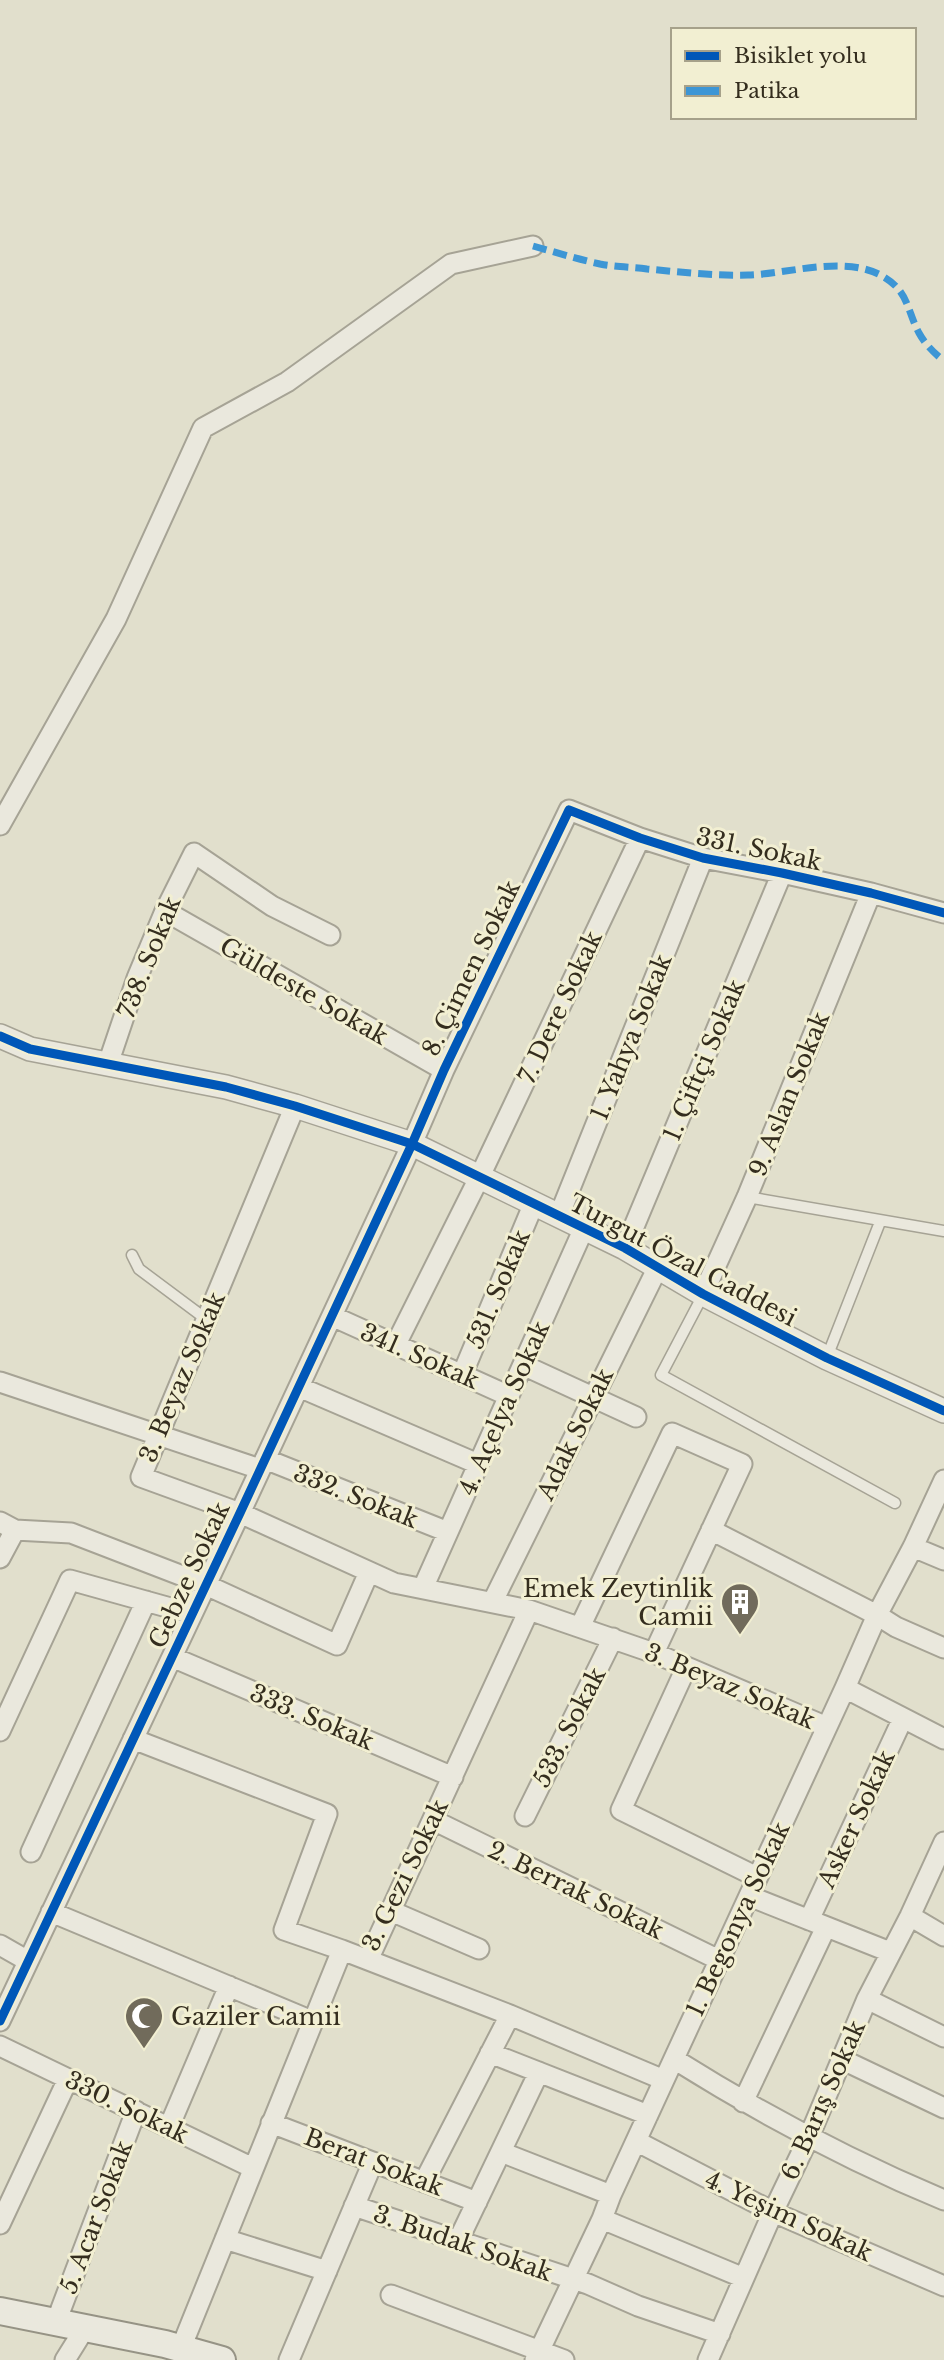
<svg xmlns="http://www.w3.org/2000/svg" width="944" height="2360" viewBox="0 0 944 2360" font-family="'Libre Baskerville',serif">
<rect width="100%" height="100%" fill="#e1dfcc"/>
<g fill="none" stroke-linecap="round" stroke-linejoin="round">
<defs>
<path id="service" d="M747 1197 944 1231
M132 1255 139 1269 206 1319
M703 1295 661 1375 895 1503
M827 1357 880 1222"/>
<path id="minor" d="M0 825 116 619 203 428 287 382 451 264 533 246
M165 911 444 1070
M108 1064 137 978 165 911 194 853 272 906 330 935
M295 1106 141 1477 240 1513 394 1583 529 1610 654 1653 827 1727
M559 1216 703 858
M625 1248 782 873
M703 1294 747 1197 871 893
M332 1316 509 1396
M396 1344 480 1176 640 838
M523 1365 636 1417
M462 1375 534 1203
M0 1382 260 1469
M299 1387 478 1464
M265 1459 448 1532
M0 1522 15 1530 71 1533 206 1585 337 1645 369 1572
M711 1530 877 1615 896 1627 944 1648
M913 1547 944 1560
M0 1558 15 1530
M423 1588 584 1228
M493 1601 658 1267
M580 1627 672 1433 742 1464 654 1653
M172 1657 453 1777
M686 1668 621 1810 757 1877
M845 1688 944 1739
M0 1731 70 1580 192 1614
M133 1739 327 1814 284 1930 342 1950
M525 1816 613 1638
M433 1820 719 1960
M31 1852 146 1601
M749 1896 890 1952
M391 1911 479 1949
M51 1912 312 2021
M910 1916 944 1936
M809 1920 903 1718
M0 1945 28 1961
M368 1960 510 2015 664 2080
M867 1999 944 2037
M0 2021 240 1513 412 1144 444 1070 569 810 640 838 703 858 782 873 871 893 944 913
M0 2046 253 2168
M490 2053 648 2115
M674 2059C760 2113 850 2161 944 2200
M841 2059 944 2108
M743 2102 826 1927
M271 2123 477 2202
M169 2127 229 1986
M636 2141 773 2212 944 2286
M501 2152 611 2195
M424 2182 510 2015
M354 2206 588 2284 638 2306 720 2334
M602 2219 744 2278
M0 2224 68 2079
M225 2239 327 2271
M458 2241 539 2072
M391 2295 564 2360
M56 2322 136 2111
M181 2348 342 1950 368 1960 529 1610
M65 2360 85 2328
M289 2360 373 2162
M535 2360 602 2219 611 2195 845 1688 877 1615 913 1547 944 1480
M708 2360 773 2212 809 2137 867 1999 910 1916 944 1842"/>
<path id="tertiary" d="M0 1036 30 1049 226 1087 295 1106 412 1144 625 1248 703 1294 827 1358 944 1411"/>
<path id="secondary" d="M0 2311 165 2344 222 2360"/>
</defs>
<use href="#service" stroke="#a6a395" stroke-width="13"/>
<use href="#minor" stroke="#a6a395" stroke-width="23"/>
<use href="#tertiary" stroke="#a6a395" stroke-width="26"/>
<use href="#secondary" stroke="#969385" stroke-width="30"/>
<use href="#service" stroke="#eae8dd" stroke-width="10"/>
<use href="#minor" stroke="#eae8dd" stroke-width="19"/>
<use href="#tertiary" stroke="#eae8dd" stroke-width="23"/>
<use href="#secondary" stroke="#eae8dd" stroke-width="26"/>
<path stroke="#3d96d5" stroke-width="7" stroke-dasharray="14 7" stroke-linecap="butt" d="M533 246C555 252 577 259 600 264 615 267 631 267 647 269 680 272 714 276 748 275 789 274 846 254 884 277 909 292 907 311 919 333 925 344 934 353 944 361"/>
<defs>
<path id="cycleway" d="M0 1036 30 1049 226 1087 295 1106 412 1144 625 1248 703 1294 827 1358 944 1411
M0 2021 240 1513 412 1144 444 1070 569 810 640 838 703 858 782 873 871 893 944 913"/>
</defs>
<use href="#cycleway" stroke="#f2efd2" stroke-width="13"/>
<use href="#cycleway" stroke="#0057b8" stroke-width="9"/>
</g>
<defs>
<symbol id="building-pin" viewBox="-11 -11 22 30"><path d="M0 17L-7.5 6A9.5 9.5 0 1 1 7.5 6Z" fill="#716b5b" stroke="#f2efd2"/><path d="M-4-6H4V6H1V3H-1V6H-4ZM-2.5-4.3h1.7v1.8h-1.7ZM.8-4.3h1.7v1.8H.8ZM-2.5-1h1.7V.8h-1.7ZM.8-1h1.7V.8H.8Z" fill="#fff"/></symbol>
<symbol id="mosque-pin" viewBox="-11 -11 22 30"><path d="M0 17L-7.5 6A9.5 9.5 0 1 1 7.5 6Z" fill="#716b5b" stroke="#f2efd2"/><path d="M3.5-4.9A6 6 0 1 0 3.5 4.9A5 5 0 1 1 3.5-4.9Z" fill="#fff"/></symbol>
</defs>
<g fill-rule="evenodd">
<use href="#building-pin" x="718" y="1580" width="44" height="60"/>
<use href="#mosque-pin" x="122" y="1994" width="44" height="60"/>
</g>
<g text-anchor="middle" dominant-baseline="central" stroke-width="6" stroke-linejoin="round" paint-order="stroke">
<g font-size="24" fill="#342d1e" stroke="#f2efd2">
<text transform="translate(759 849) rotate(12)">331. Sokak</text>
<text transform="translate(149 957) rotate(-68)">738. Sokak</text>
<text transform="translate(471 968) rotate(-64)">8. Çimen Sokak</text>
<text transform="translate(304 991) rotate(30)">Güldeste Sokak</text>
<text transform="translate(560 1007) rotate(-65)">7. Dere Sokak</text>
<text transform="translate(631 1037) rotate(-68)">1. Yahya Sokak</text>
<text transform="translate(704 1060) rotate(-67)">1. Çiftçi Sokak</text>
<text transform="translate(789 1094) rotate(-68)">9. Aslan Sokak</text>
<text transform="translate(683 1260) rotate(28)">Turgut Özal Caddesi</text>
<text transform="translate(498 1289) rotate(-67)">531. Sokak</text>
<text transform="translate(420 1356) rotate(24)">341. Sokak</text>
<text transform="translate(182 1377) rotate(-67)">3. Beyaz Sokak</text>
<text transform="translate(504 1408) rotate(-66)">4. Açelya Sokak</text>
<text transform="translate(575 1434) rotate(-64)">Adak Sokak</text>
<text transform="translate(356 1496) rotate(22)">332. Sokak</text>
<text transform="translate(189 1575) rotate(-65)">Gebze Sokak</text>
<text transform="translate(730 1686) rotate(23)">3. Beyaz Sokak</text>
<text transform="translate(312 1717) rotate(23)">333. Sokak</text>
<text transform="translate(569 1727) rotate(-63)">533. Sokak</text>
<text transform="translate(856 1819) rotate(-65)">Asker Sokak</text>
<text transform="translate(405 1875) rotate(-64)">3. Gezi Sokak</text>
<text transform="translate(576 1890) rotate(26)">2. Berrak Sokak</text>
<text transform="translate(738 1919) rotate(-65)">1. Begonya Sokak</text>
<text transform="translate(823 2100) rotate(-66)">6. Barış Sokak</text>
<text transform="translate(127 2107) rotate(26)">330. Sokak</text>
<text transform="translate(374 2162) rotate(21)">Berat Sokak</text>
<text transform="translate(789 2216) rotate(25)">4. Yeşim Sokak</text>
<text transform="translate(96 2217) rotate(-69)">5. Acar Sokak</text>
<text transform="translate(463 2243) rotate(19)">3. Budak Sokak</text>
</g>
<g font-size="24" fill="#342d1e" stroke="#f2efd2" text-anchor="end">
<text x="713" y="1588">Emek Zeytinlik<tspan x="713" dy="28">Camii</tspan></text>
<text x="171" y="2016" text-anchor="start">Gaziler Camii</text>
</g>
</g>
<rect x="671" y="28" width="245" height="91" fill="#f2efd2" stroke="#a6a18a" stroke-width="2"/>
<rect x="685" y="51" width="35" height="10" fill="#0057b8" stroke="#a6a18a" stroke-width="2"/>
<text x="734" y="63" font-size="21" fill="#342d1e">Bisiklet yolu</text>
<rect x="685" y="86" width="35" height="10" fill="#3d96d5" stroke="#a6a18a" stroke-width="2"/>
<text x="734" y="98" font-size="21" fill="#342d1e">Patika</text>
</svg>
